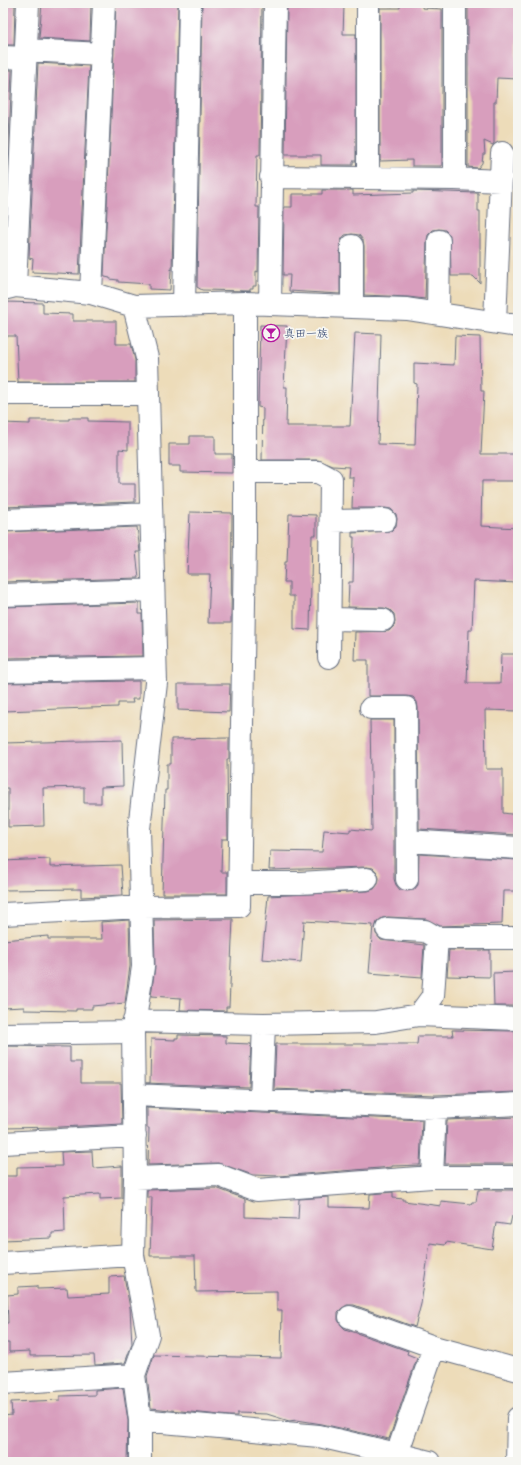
<svg xmlns="http://www.w3.org/2000/svg" width="521" height="1465" viewBox="0 0 521 1465" font-family="Pangolin,'Klee One',sans-serif">
<rect width="100%" height="100%" fill="#f6f6f2"/>
<filter id="ink" filterUnits="userSpaceOnUse"><feTurbulence type="fractalNoise" baseFrequency=".025" numOctaves="2"/><feDisplacementMap in="SourceGraphic" scale="8" xChannelSelector="R" yChannelSelector="G"/><feConvolveMatrix kernelMatrix="1 2 1 2 8 2 1 2 1" color-interpolation-filters="sRGB"/></filter>
<filter id="wash" filterUnits="userSpaceOnUse"><feTurbulence type="fractalNoise" baseFrequency=".012" numOctaves="4" result="noise"/><feDisplacementMap in="SourceGraphic" scale="16" xChannelSelector="R" yChannelSelector="G"/><feGaussianBlur stdDeviation="0.9" result="paint"/><feColorMatrix in="noise" values="0 0 0 0 0 0 0 0 0 0 0 0 0 0 0 0 0 1.4 0 .05"/><feComposite in="paint" operator="in"/></filter>
<g filter="url(#wash)">
<rect width="100%" height="100%" fill="#eddcb9"/>
<g id="blocks">
<path fill="#d89ebd" d="M42 3H91L90 41 39 38Z
M116 3H178L172 270 171 269 170 290 149 289V284L118 282V280L110 279V278L105 277 104 275Z
M202 3 262 4 260 155H257L256 207H259L258 272 256 271V286H253V289H250V291L202 290 197 287Z
M400 3H422V8L442 9V166H412V160L380 161V8H400Z
M468 3H518V79L497 78 496 102H494V143L493 145 484 141 485 154H483L482 163 478 168 468 167Z
M3 4 15 5 14 45H3Z
M287 4 344 6 343 34H356V161H353V165H321V155H285Z
M38 63 89 66 79 274 32 272 33 259 29 258Z
M3 70H12L7 183H3Z
M322 190H353V195L413 193V191L478 193V211H480V283L473 276H451L450 235 445 230 439 229 433 230 428 235 427 240 425 299 408 297 364 295V246L363 240 359 235 352 234 345 235 341 240 340 246V294L289 291 290 275H283L284 207H292V194H322Z
M6 302 43 303V313L73 314V321H116V344H131L135 360V382H18L16 336H5Z
M260 325 287 326 284 387H287L286 426H350L355 333 381 334 378 444 415 445 417 384 414 383V363L454 365 455 336 480 337 481 391H484L481 454H518V481H482L481 526 518 528V583L474 581 472 630H469L467 683H500L501 654H518V711L485 710 486 769H503V813L518 815V835L419 829 418 708 417 702 413 697 406 696H368V660H354L355 632 389 631 394 626 395 621 394 614 390 610 384 608 348 607 349 582H353L354 537H352V533L391 531 396 526 397 519 396 514 391 509 385 508H352L353 477H348L349 467 333 466 318 460H262L263 408 258 407Z
M69 418H88V421L128 422V450L119 449V484H135V502L3 507V423L30 424V420H69Z
M190 436H215V454H232V473L180 472V466H169V444H190Z
M190 512 232 513 231 623H208L210 574H187Z
M289 514 316 515V535H312L310 630 294 629V596H289V582H284L285 562H287Z
M137 527 140 552H136L139 578 3 582V532Z
M139 603V614H142L143 656 6 658 3 607Z
M139 681V699H132L133 703H118V707L3 711V683Z
M178 684H230L229 712 178 710Z
M370 720H394V879L396 885 400 890 407 891 414 890 418 885 419 854 518 860V891H503L502 924 440 926 426 919 388 917 382 918 377 922 375 928 376 934 381 940 424 945 422 977 369 973 373 925 304 921 301 962 262 959 268 896 368 891 374 889 378 884 379 878 377 872 373 868 367 867 269 870 270 851 322 852 324 830 350 832V829L372 831Z
M229 738V759H227L228 839H222L221 872H227V894H162L165 790H167V764H171V739Z
M122 740 123 786 101 787V803H84V787L43 788 44 826 8 827V788H3V743Z
M50 859V867L121 865 123 895 81 897V889L3 890V861Z
M233 919 229 1007H226V1011L180 1010 181 998 151 996 155 967 154 920Z
M129 920 130 966 125 1003 92 1006V1009H76V1011L24 1010V1007L3 1008V940L48 936V939H102L101 922Z
M449 950H490V977L447 976Z
M516 972 518 1003H514V1006H494L493 973Z
M452 1030 515 1031 518 1092 435 1095 274 1089 276 1044H417L418 1036H453Z
M178 1035 226 1036V1043L251 1044 249 1087 146 1083H150L151 1039 175 1040V1038H178Z
M3 1046 70 1047V1062H81V1083H121L122 1124 60 1127 3 1128Z
M147 1108 422 1120 420 1165 392 1166V1167L279 1176 253 1175 218 1163 148 1165 149 1128H147Z
M518 1117V1164H445L447 1120Z
M92 1151 93 1168 122 1166V1198L100 1199V1194L64 1196 65 1232 52 1233V1238L3 1240V1176H17V1167L62 1166 61 1152Z
M216 1188 245 1199V1217L298 1219 299 1199 329 1197V1207L369 1208 370 1194 393 1192V1198L404 1199V1201L441 1206V1201L471 1204 472 1202H476L478 1190H518L516 1216H512L510 1225 496 1223 492 1249 446 1242 445 1245 430 1243 421 1304 415 1327 354 1305H347L342 1308 338 1312V1320L341 1325 345 1329 408 1351 407 1354 417 1358 389 1439 322 1424 297 1420 289 1421 267 1414 237 1413V1416H230L151 1408 147 1376 154 1355 281 1358 282 1310H277V1291L196 1292 195 1256H150L152 1197H147V1190Z
M124 1276 130 1308 132 1344 125 1363 95 1365 94 1355 30 1356V1351L9 1352V1343H3V1323H8L7 1295 18 1294V1287L37 1286V1289L67 1288 68 1296 109 1294V1277Z
M123 1388 128 1421 127 1462H48V1460L3 1461V1416L12 1415 11 1402 60 1400V1396L95 1395V1390Z"/>
</g>
</g>
<g filter="url(#ink)">
<use href="#blocks" fill-opacity="0" stroke="#646c7e" stroke-width="1"/>
<g fill="none" stroke-linecap="round" stroke-linejoin="round">
<defs>
<path id="minor" d="M368 3V178
M26 50 102 54
M3 57 26 58
M271 177 455 179V3
M455 179 501 181
M352 246V306
M15 286 28 3
M3 289 15 286 91 293 134 306 245 303 407 309 518 326
M91 293 104 3
M270 304 275 3
M184 305 190 3
M134 306 147 358 156 683 139 829 143 967 133 1032 135 1178 133 1255 148 1335 134 1375 140 1420V1462
M438 313 439 241
M495 322 502 153
M3 394H148
M245 472H318L331 479 329 657
M3 520 151 514
M331 521 385 520
M3 595 153 590
M330 619 383 620
M3 671 155 668
M371 708H406L407 879
M407 841 518 848
M240 883H300L367 879
M3 914 142 907 239 906 245 542V303
M387 929 425 931 437 938
M419 1015 433 996 437 938H518
M134 1021 264 1024 376 1022 419 1015 518 1019
M3 1034 133 1032
M134 1095 435 1108 518 1104
M261 1100 264 1024
M3 1143 135 1136
M432 1177 435 1108
M135 1178 218 1175 257 1190 432 1177H518
M3 1263 133 1255
M350 1317 434 1347 518 1370
M3 1383 134 1375
M140 1420 319 1436 397 1454 434 1347
M397 1454 429 1462
M517 1462 518 1418"/>
</defs>
<use href="#minor" stroke="#646c7e" stroke-width="24"/>
<use href="#minor" stroke="#fff" stroke-width="22"/>
</g>
</g>
<defs>
<symbol id="bar-ring" viewBox="-11 -11 22 22"><circle r="9.5" fill="#f6f6f2" stroke="#b5179e" stroke-width="1.5"/><path d="M-6-5H6L.8 .8V4.5H3.5V6h-7V4.5H-.8V.8Z" fill="#b5179e"/></symbol>
</defs>
<g fill-rule="evenodd">
<use href="#bar-ring" x="261" y="323" width="20" height="20"/>
</g>
<g text-anchor="middle" dominant-baseline="central" stroke-width="3.5" stroke-linejoin="round" paint-order="stroke">
<g font-size="11" fill="#1b2f5e" stroke="#f6f6f2" text-anchor="start">
<text x="284" y="333">真田一族</text>
</g>
</g>
<rect width="521" height="1465" fill="none" stroke="#f6f6f2" stroke-width="16"/>
</svg>
